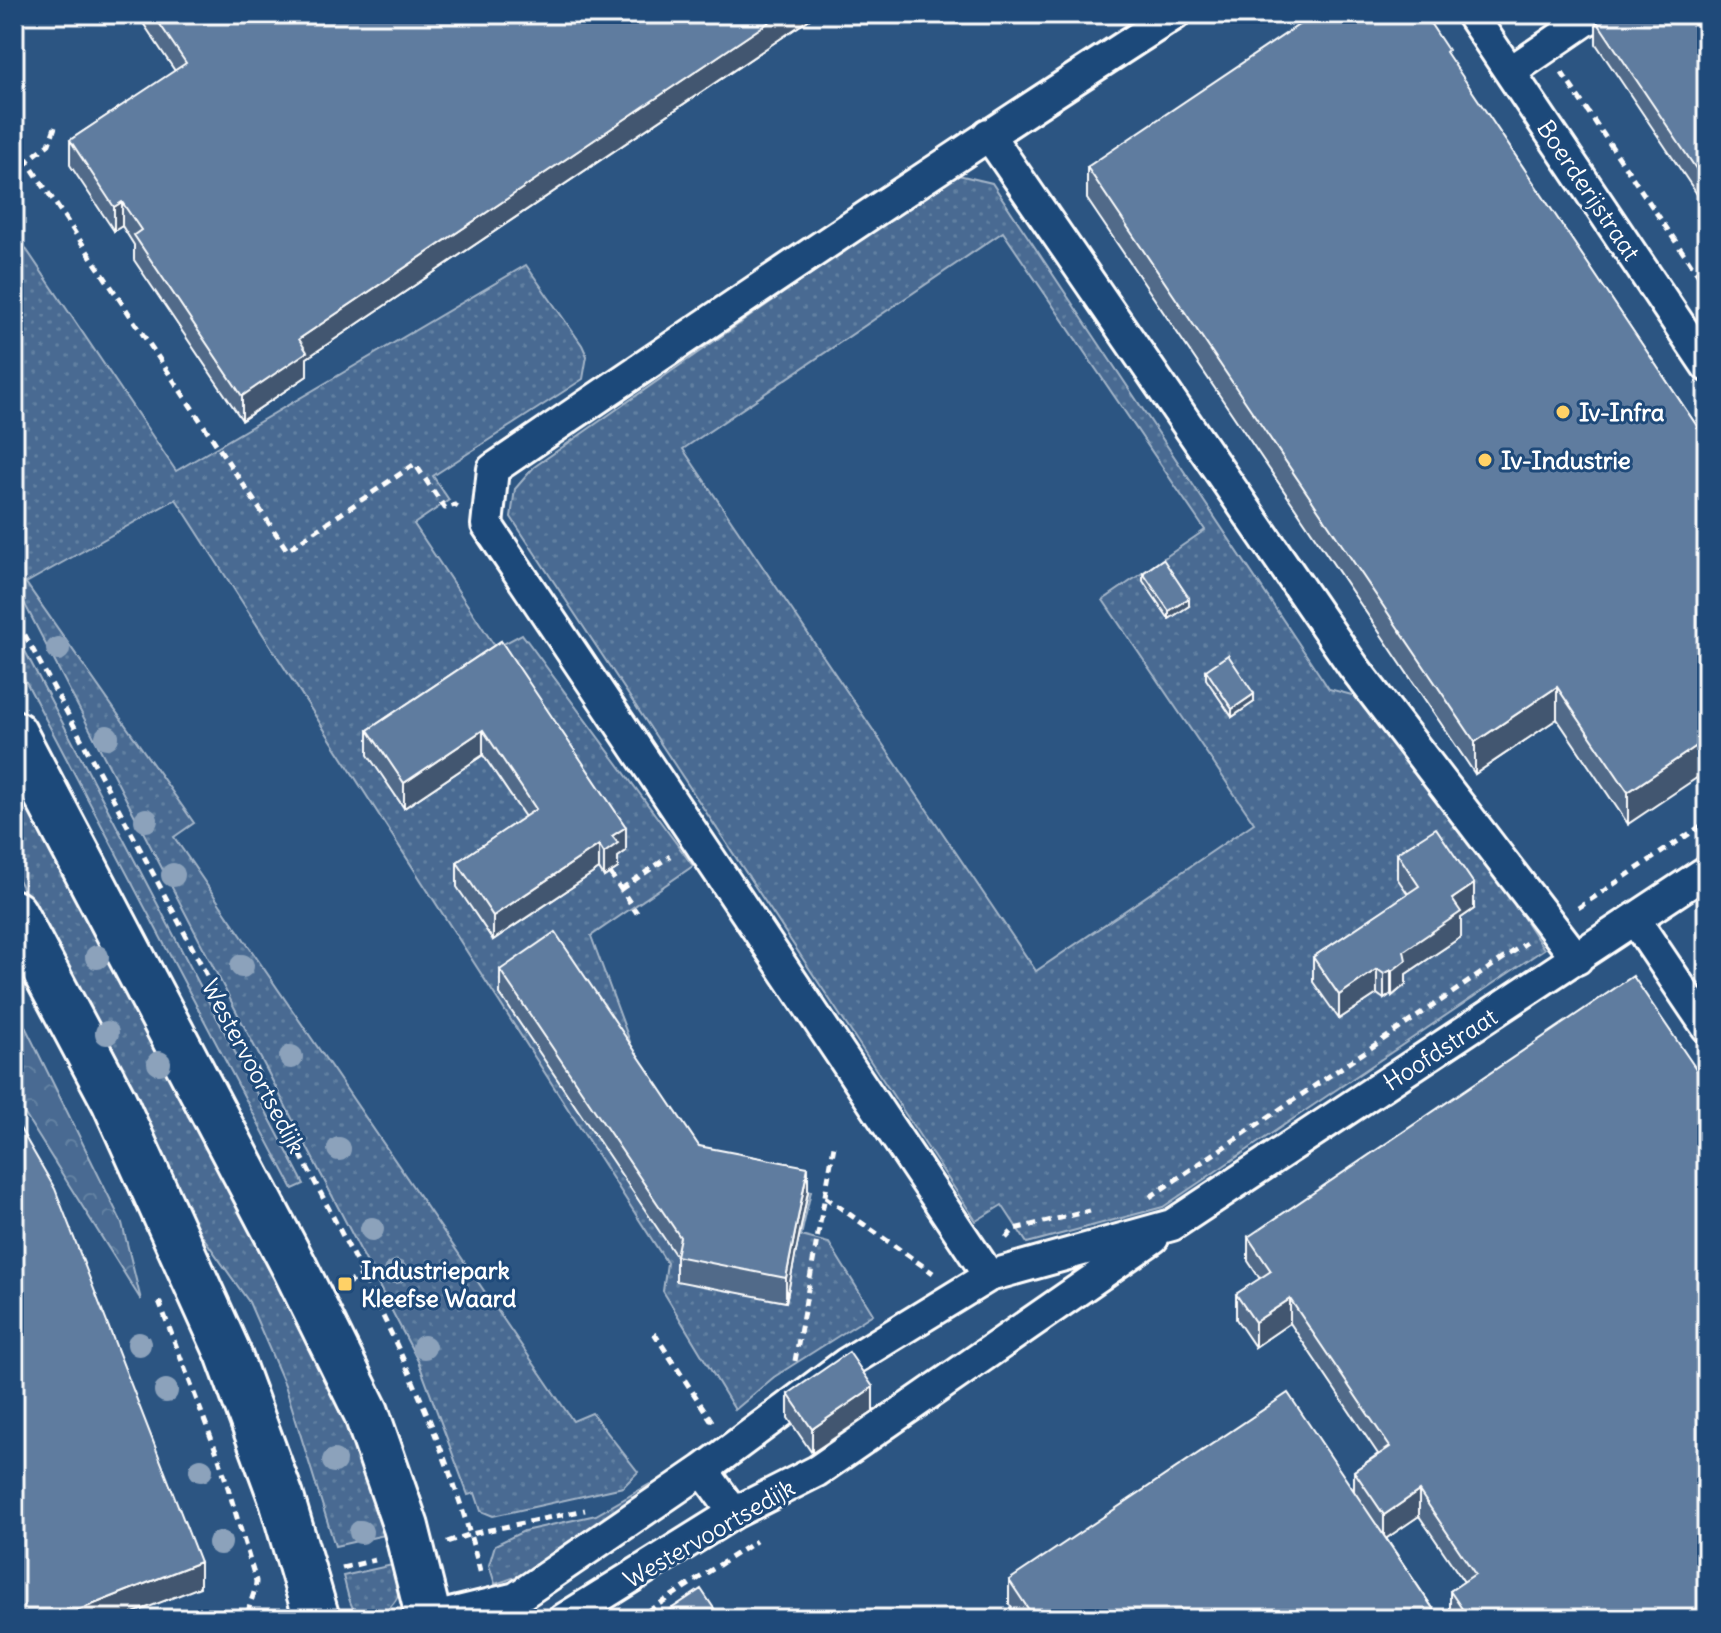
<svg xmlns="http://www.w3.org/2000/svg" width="1721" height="1633" viewBox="0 0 1721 1633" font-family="Delius,sans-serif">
<defs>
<pattern id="grass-dots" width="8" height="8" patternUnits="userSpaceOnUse" patternTransform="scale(2)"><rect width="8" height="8" fill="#486b92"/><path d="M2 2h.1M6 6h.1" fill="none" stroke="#6381a2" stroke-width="1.8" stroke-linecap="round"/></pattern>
<pattern id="forest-crowns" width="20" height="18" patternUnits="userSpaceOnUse" patternTransform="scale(2)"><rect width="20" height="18" fill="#486b92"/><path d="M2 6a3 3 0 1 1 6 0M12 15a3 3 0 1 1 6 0" fill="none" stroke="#6381a2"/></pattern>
</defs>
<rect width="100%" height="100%" fill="#2c5582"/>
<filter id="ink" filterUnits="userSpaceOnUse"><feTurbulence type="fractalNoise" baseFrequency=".0125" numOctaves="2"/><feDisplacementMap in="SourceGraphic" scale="16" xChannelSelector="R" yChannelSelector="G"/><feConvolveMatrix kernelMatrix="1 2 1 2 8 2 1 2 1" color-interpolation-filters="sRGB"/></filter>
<g filter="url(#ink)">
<path fill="url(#grass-dots)" stroke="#a4b5c8" stroke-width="2" fill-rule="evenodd" d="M954 174 992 183 1329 689 1363 698 1444 797 1544 949 1163 1207 1027 1243 1002 1205 976 1221 511 517 515 489 534 467ZM1003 232 1205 530 1103 600 1254 823 1036 971 683 449Z
M14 231 176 471 526 265 582 345 587 356 583 379 433 476 449 500 414 524 496 648 522 634 693 866 591 936 650 1096 699 1170 811 1191 801 1236 829 1243 873 1314 774 1377 735 1410 663 1291 667 1263 176 499 26 583 194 823 174 837 573 1421 592 1413 638 1472 623 1487 493 1516 481 1511 475 1493 468 1495 418 1361 19 593 14 571Z
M14 630 304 1184 293 1189 14 659Z
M14 789 61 850 324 1367 358 1441 389 1534 335 1546 285 1385 249 1302 201 1234 14 872Z
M650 1484 651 1488C606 1519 547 1570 495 1584L489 1565 495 1545 524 1531 596 1515Z
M397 1564C403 1593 401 1600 377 1619 348 1619 350 1599 343 1576Z"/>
<path fill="url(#forest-crowns)" stroke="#a4b5c8" stroke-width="2" d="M14 1004 122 1223 141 1300 14 1097Z"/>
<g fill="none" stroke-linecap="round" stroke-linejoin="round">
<defs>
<path id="street" d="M1471 14 1707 366
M1510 72 1595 14
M988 134 1353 666 1577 959
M1635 920 1707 1027
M989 1276 487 525 493 469C719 315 945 162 1175 14
M703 1470 734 1513
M429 1619 516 1598 703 1470 847 1363 989 1276 1172 1225 1707 871
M564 1619 734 1513 817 1471 1153 1238"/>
<path id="secondary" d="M14 733 294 1266 366 1412 406 1527 429 1619
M14 913 114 1101 228 1353 281 1497 317 1619"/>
</defs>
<use href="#street" stroke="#fff" stroke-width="36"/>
<use href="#secondary" stroke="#fff" stroke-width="50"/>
<path stroke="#fff" stroke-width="5" stroke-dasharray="8 6" stroke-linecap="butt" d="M1562 73 1707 288
M55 127 49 144 27 161 287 550 415 464 445 508 455 505 458 507
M14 609 21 628C109 789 195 952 280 1115 357 1264 440 1411 481 1575
M610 873 637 913
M621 889 670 856
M1578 908 1707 822
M825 1197 933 1273
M1150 1197 1526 943
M1006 1238 1014 1229 1090 1211
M346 1284 363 1275
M159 1301 220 1461 256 1581C256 1594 247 1605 248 1619
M654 1333 713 1423
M795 1361 834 1146
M447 1542 471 1534 585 1510
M342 1568 375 1560
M233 1619 247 1612
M636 1619 756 1541"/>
<use href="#street" stroke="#1f4a7a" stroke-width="30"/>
<use href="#secondary" stroke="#1f4a7a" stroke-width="44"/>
</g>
<g fill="#8ca2bb">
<circle cx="58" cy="649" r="12"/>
<circle cx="107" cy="737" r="12"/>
<circle cx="146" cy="820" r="12"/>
<circle cx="173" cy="875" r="12"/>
<circle cx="97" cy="957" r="12"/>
<circle cx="242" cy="966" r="12"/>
<circle cx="107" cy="1033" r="12"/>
<circle cx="291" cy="1057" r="12"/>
<circle cx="159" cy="1063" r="12"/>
<circle cx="339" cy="1149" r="12"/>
<circle cx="372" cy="1229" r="12"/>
<circle cx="396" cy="1272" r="12"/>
<circle cx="139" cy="1344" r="12"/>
<circle cx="424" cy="1347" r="12"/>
<circle cx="166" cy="1391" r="12"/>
<circle cx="334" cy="1461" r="12"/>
<circle cx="201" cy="1470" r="12"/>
<circle cx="361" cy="1532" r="12"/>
<circle cx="220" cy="1543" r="12"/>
</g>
<path fill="#516b89" stroke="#fff" stroke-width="2" d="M137 14H817L307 358V376L242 420 134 260V245L122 226 114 231 70 165V140L175 71Z
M1707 14V209L1596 44V20Z
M1448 57 1707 441 1628 824 1557 719 1475 774 1087 199V167Z
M1143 573 1189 606 1169 619 1143 581Z
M501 641 626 851 618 857V868L604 877 599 869 493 940 457 887V862L525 817 483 755 404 808 368 755V730Z
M1206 670 1254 702 1232 717 1206 679Z
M1397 853 1474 909 1461 918V937L1406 974V984L1392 996 1391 994 1384 999 1377 994 1339 1019 1313 982V957L1408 894 1397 878Z
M500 970 699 1146 808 1191 786 1302 676 1281V1256L500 994Z
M1248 1237 1707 1619H1453L1450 1615V1591L1464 1582 1419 1516 1386 1538 1440 1619H1019L1009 1604V1580L1354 1491V1471L1378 1454 1290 1323 1255 1347 1236 1319V1294L1260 1279 1248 1261Z
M788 1394 873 1412 812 1453 788 1418Z"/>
<path fill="#42576f" stroke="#fff" stroke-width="2" d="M781 14H817L307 358V376L242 420V396L299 339Z
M122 202V226L114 231V207Z
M1189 598V606L1169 619V611Z
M1557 687V719L1475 774V742Z
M1254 694V702L1232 717V709Z
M483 730V755L404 808V783Z
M1707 739V771L1628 824V792Z
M626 827V851L618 857V868L604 877V853L612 836Z
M599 845V869L493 940V916Z
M1474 884V909L1461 918V937L1406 974V984L1392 996V971L1404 951 1452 899Z
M1377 969V994L1339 1019V995Z
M1391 970V994L1384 999V974Z
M808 1167V1191L786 1302V1278Z
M1290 1299V1323L1255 1347V1322Z
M873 1387V1412L812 1453V1429Z
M1419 1491V1516L1384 1540V1515Z
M200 1562V1587L118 1619H56Z"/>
<path fill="#5e7c9f" stroke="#fff" stroke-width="2" d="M153 14H781L299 339 307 352 242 396 134 235 141 230 122 202 114 207 70 140 186 63Z
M1315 14H1424L1448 50 1446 52 1707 441V739L1628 792 1557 687 1475 742 1087 167Z
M1604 14H1707V185L1596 20Z
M1163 559 1189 598 1169 611 1143 573Z
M501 641 626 827 612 836 618 843 604 853 599 845 493 916 457 862 536 809 483 730 404 783 368 730Z
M1228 655 1254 694 1232 709 1206 670Z
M1436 828 1474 884 1452 899 1461 912 1404 951 1406 960 1392 971 1391 970 1384 974 1377 969 1339 995 1313 957 1419 886 1397 853Z
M555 932 699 1146 808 1167 786 1278 676 1256 680 1237 500 970Z
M1633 976 1707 1085V1619H1469L1450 1591 1475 1574 1419 1491 1384 1515 1354 1471 1390 1447 1290 1299 1255 1322 1236 1294 1271 1271 1248 1237Z
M14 1118 55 1189 200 1562 56 1619H14Z
M849 1352 873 1387 812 1429 788 1394Z
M1288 1393 1440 1619H1035L1009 1580Z
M701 1589 721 1619H656Z"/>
</g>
<g fill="#ffd166" stroke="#1f4a7a" stroke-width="3">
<circle cx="1563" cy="412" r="8"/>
<circle cx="1485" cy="460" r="8"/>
<rect x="337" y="1276" width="16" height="16" rx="4"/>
</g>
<g text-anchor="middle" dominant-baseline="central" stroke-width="6" stroke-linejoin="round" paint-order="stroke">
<g font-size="24" fill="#fff" stroke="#1f4a7a">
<text transform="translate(1589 190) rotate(56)">Boerderijstraat</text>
<text transform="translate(1440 1049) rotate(-33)">Hoofdstraat</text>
<text transform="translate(254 1066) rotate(62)">Westervoortsedijk</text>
<text transform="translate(709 1533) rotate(-30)">Westervoortsedijk</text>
</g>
<g font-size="24" font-weight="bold" fill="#fff" stroke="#1f4a7a" text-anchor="start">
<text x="1579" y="412">Iv-Infra</text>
<text x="1501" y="460">Iv-Industrie</text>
<text x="361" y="1270">Industriepark<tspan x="361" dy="28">Kleefse Waard</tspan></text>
</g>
</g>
<rect width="1721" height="1633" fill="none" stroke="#1f4a7a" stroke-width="48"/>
<rect x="24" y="24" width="1673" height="1585" fill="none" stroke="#fff" stroke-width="3" filter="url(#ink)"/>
</svg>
